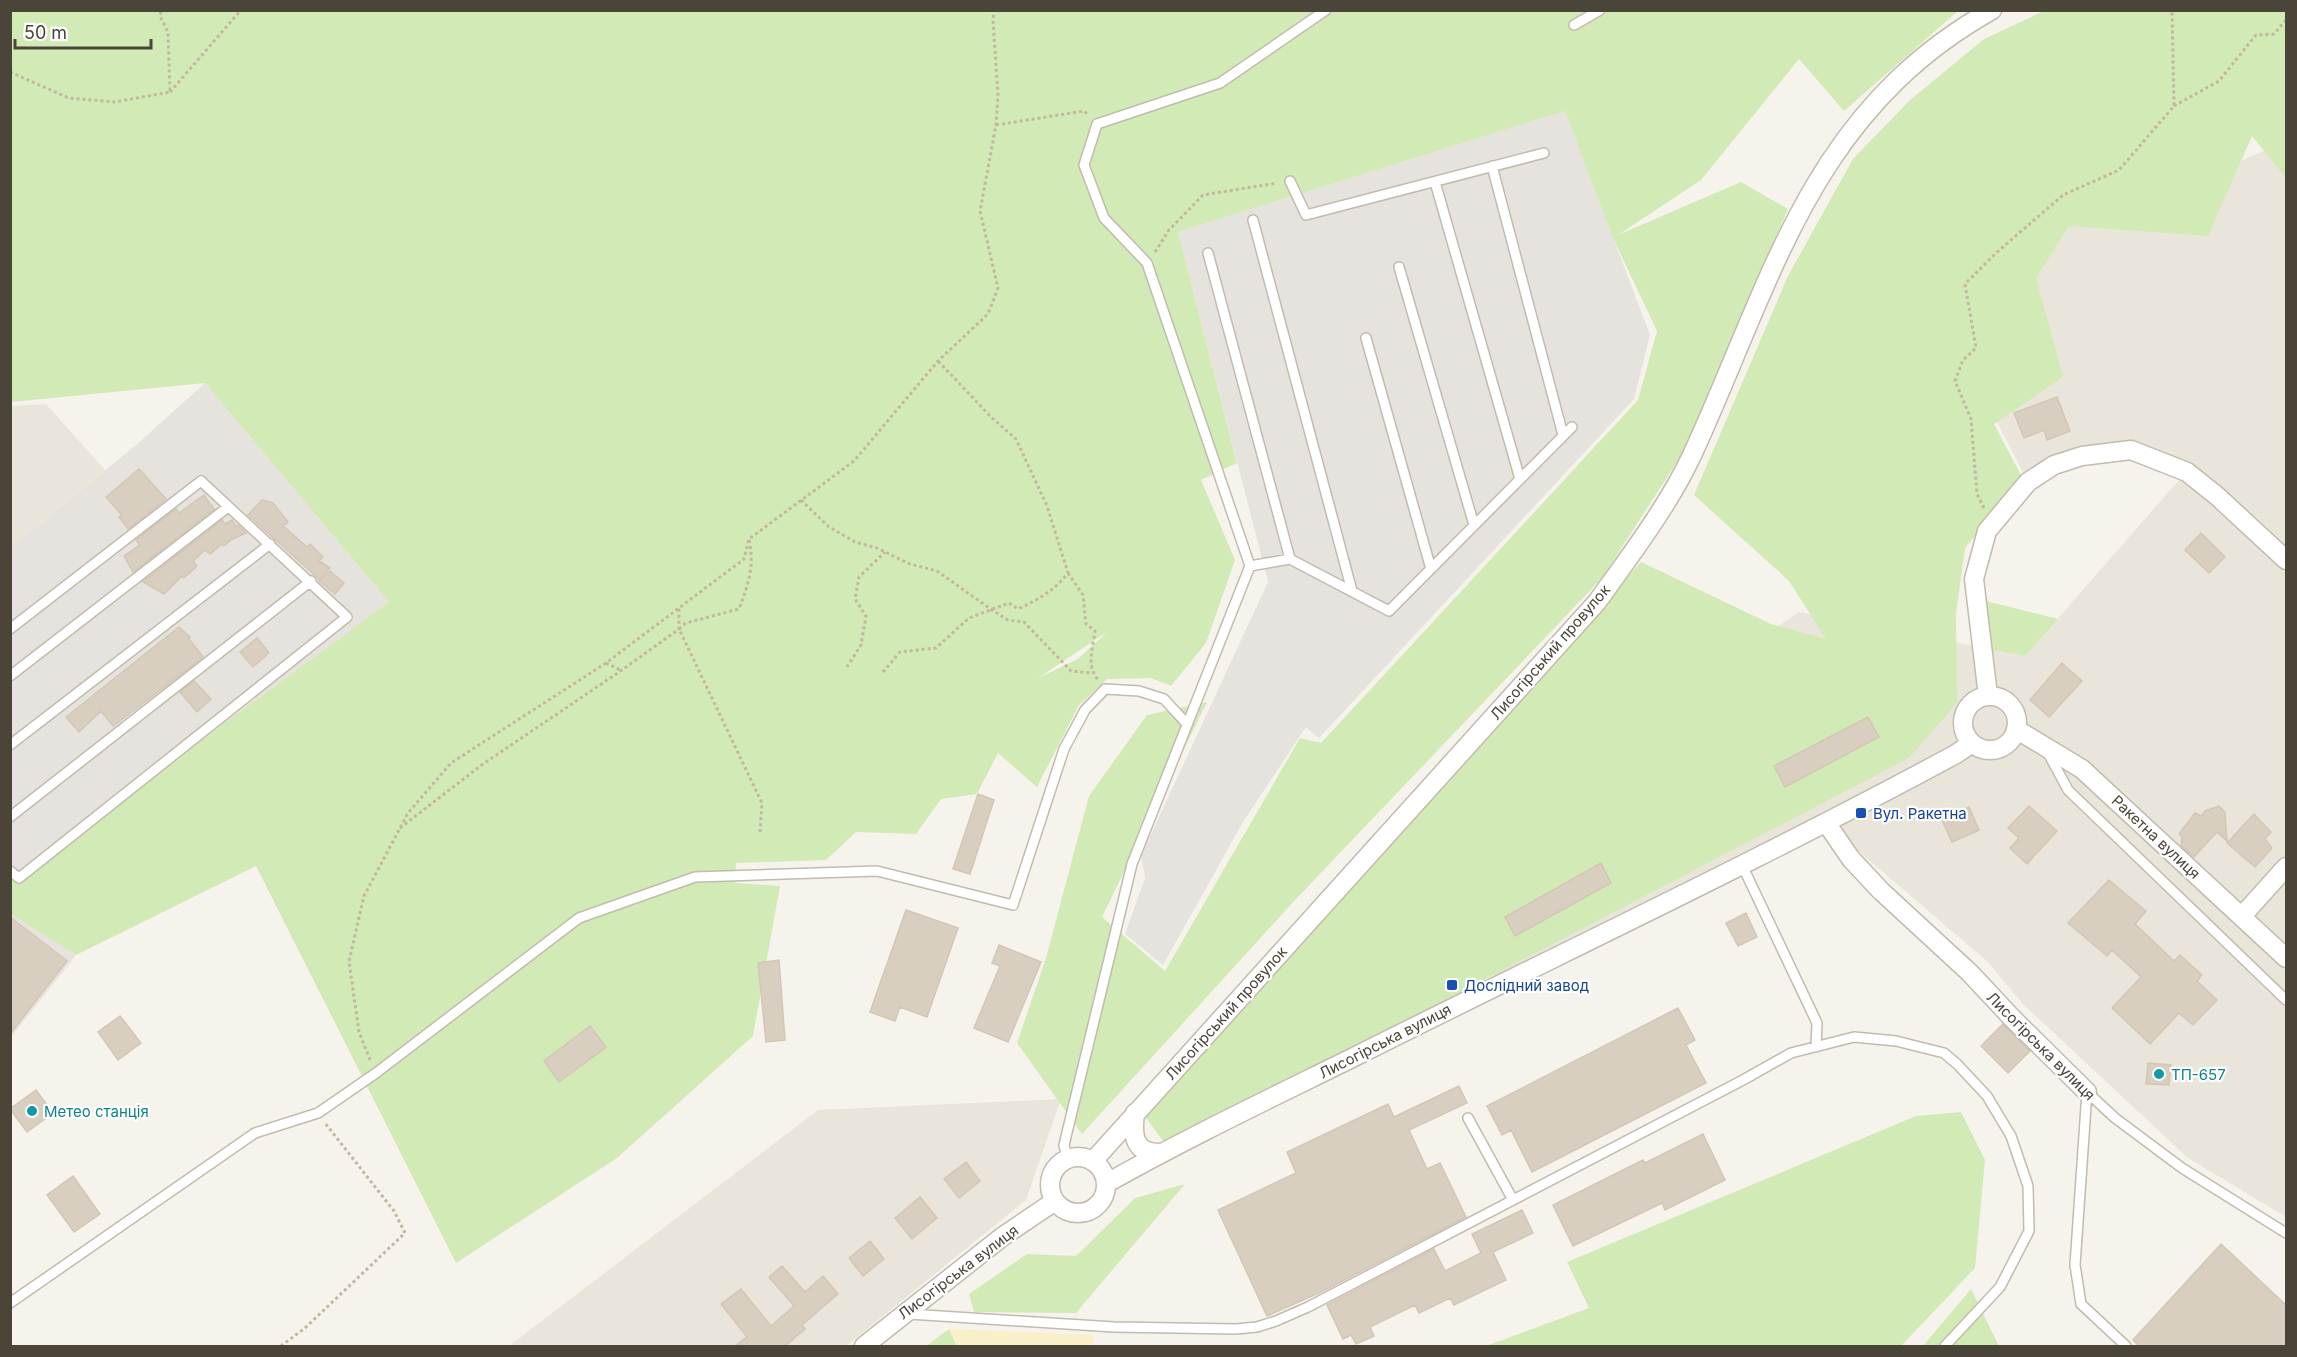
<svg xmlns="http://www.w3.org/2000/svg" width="2297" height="1357" viewBox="0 0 2297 1357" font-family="Inter,sans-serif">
<rect width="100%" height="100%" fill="#f6f3ec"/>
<path fill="#eae5da" d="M2277 145 2286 157V1217L2188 1158 2024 1005 1988 962 1827 824 1498 985 1438 858 1799 612 2025 656 2186 472 2130 450 2028 482 1938 308 2085 202 2120 214Z
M46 404 105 470 11 547V406Z
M1061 1099 1026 1200 846 1346H509L818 1110Z"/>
<path fill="#e6e2dd" d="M1565 111 1650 335 1634 399 1319 738 1306 727 1243 822 1163 965 1125 934 1145 878 1141 856 1268 582 1178 232Z
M205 383 389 602 11 881V547L136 445Z
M11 914 76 955 11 1037Z"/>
<path fill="#d2eab5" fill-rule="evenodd" d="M11 11H1958L1844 111 1799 59 1701 180 1618 235 1741 182 1788 209 1684 451 1602 578 1296 899 1082 1134 1017 1043 1046 958 1089 796 1147 715 1207 702 1102 917 1165 971 1300 738 1321 743 1638 400 1657 331 1613 238 1565 111 1178 232 1237 463 1201 480 1235 560 1206 643 1171 686 1151 678 1107 679 1079 705 1037 787 998 753 977 794 941 799 916 834 856 832 826 860 736 863 735 883 780 886 753 1036 617 1158 456 1263 256 866 76 955 11 914 10 881 389 602 205 383 11 402ZM1107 632 1078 659 1038 678Z
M2044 11H2286V178L2252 136 2208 236 2069 226 2036 278 2063 377 1994 424 2023 479 1965 548 1956 614 1957 703 1909 758 1455 995 1169 1149 1144 1115 1641 562 1771 624 1826 639 1789 581 1694 495 1788 276 1853 159 1909 101 1984 39Z
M1986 601 2058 619 2025 656 1989 649Z
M1961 1112 1985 1160 1975 1268 1901 1346H1486L1589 1308 1567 1262 1916 1116Z
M1185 1184 1076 1313 974 1312 969 1294 1027 1254 1076 1256 1135 1198Z
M1971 1289 1999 1346H1923Z
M949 1329 957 1346H926Z"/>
<path fill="#f9efc9" d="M949 1329 1094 1335 1093 1346H957Z"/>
<path fill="#d8cfc1" stroke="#d3c7b4" stroke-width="1.5" d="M2057 397 2070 431 2047 440 2044 430 2024 438 2014 413Z
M139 469 166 499 128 529 119 517 122 515 106 497Z
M204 495 214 509 133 572 124 556 140 545 136 540 176 509 179 513Z
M262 500 273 503 288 522 283 526 307 547 310 544 323 557 319 561 330 568 319 579 248 515Z
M222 520 225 524 232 520 236 527 238 525 246 533 231 540 224 546 222 544 210 554 205 550 193 561 197 566 184 578 182 576 164 594 143 582Z
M2201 533 2225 557 2209 573 2185 550Z
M330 571 344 583 335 594 319 581Z
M179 627 190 637 189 639 203 657 197 662 113 726 101 711 79 732 66 717Z
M257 638 269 653 253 667 240 652Z
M2062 663 2082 681 2049 717 2030 700Z
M194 681 211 699 197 712 180 692Z
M1868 717 1879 737 1785 787 1774 766Z
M978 794 994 800 970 874 953 869Z
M2029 806 2057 831 2027 864 2010 848 2019 838 2008 828Z
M2219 806 2225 812 2227 841 2217 832 2194 857 2181 846 2182 837 2179 834 2195 813 2201 816 2205 811Z
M1969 807 1979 830 1952 842 1942 820Z
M2254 814 2271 832 2265 839 2272 848 2255 867 2227 843Z
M1601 863 1611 883 1515 936 1505 917Z
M2109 880 2146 911 2135 924 2174 961 2180 955 2202 975 2197 981 2217 1000 2193 1025 2179 1013 2150 1044 2112 1008 2141 977 2112 950 2107 956 2068 923Z
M906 910 958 928 927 1017 900 1007 895 1021 870 1012Z
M1746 913 1757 937 1738 946 1726 923Z
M10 917 67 961 10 1034Z
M999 945 1041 962 1008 1042 974 1028 1000 966 992 963Z
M779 960 785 1040 766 1042 758 963Z
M1678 1008 1695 1040 1686 1045 1706 1083 1532 1172 1511 1130 1502 1135 1487 1106Z
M120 1016 141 1043 118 1060 98 1032Z
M2003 1024 2030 1051 2008 1073 1981 1046Z
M590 1026 606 1047 559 1082 544 1061Z
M2148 1063 2171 1065 2169 1085 2146 1084Z
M1459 1086 1467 1103 1409 1130 1427 1169 1440 1163 1466 1217 1321 1292 1267 1316 1218 1210 1296 1173 1287 1152 1388 1104 1394 1117Z
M36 1090 53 1113 27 1132 10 1109Z
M1703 1134 1725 1180 1665 1210 1662 1203 1573 1246 1553 1205 1643 1160 1645 1163Z
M966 1162 980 1181 959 1198 944 1179Z
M73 1176 100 1214 74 1232 47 1195Z
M920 1197 937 1218 912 1239 895 1218Z
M1522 1210 1533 1233 1493 1252 1506 1280 1454 1305 1450 1298 1419 1313 1415 1305 1370 1327 1374 1336 1356 1344 1351 1335 1343 1339 1327 1305 1434 1249 1445 1271 1481 1253 1472 1234Z
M870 1241 884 1259 863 1276 849 1258Z
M2221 1244 2286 1305V1347H2140L2133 1340Z
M782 1266 805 1292 823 1276 838 1294 802 1325 805 1329 784 1347H734L747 1337 721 1304 741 1289 771 1326 794 1306 769 1277Z"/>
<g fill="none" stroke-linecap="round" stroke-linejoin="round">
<defs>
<path id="lane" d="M1574 25 1600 10
M1492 166 1563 435
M1290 181 1306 215 1544 153
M1435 182 1520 479
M1253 220 1352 591
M1208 253 1290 559
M1399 267 1474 525
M1366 338 1431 569
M1250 566 1147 263 1104 218 1084 165 1097 124 1220 83 1326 10
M10 629 201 481 347 617 19 878 10 871
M10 676 228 507
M10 745 270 544
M2047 751 2068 790 2286 1000
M10 817 311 581
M1742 865 1817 1023 1816 1047
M2087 1092 2075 1265 2081 1304 2126 1346
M2087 1092 2115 1118 2182 1168 2286 1233
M1468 1118 1513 1200
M1067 1159 1064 1145 1132 864 1250 566 1290 559 1389 611 1572 427
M10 1303 255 1133 318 1113 376 1073 579 918 695 877 877 871 1013 905 1064 749 1085 710 1105 689 1139 691 1164 699 1187 724
M909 1314 1114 1327 1236 1329 1257 1327 1276 1321 1308 1307 1743 1080 1791 1053 1854 1037 1896 1041 1944 1053 1957 1064 1987 1096 2011 1136 2028 1186 2029 1231 2000 1287 1945 1346"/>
<path id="street" d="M1988 696 1974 579 1987 531 2028 482 2054 465 2082 456 2131 450 2187 472 2217 496 2286 560
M1963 723a27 27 0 1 1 54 0a27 27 0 1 1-54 0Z
M2016 729 2082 769 2286 958
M1827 824 1851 859 1881 891 1970 973 2012 1018 2087 1092
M2242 916 2286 867
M1135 1113C1132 1136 1134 1154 1161 1153
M1050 1185a28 28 0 1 1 56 0a28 28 0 1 1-56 0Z
M1093 1161 1597 602C1630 556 1669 505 1693 453 1773 279 1810 112 1992 10
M1107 1183C1187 1138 1271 1098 1354 1057 1555 956 1758 861 1956 754L1972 743
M864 1346 1002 1237 1055 1201"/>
</defs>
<use href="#lane" stroke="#c2bbae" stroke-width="12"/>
<use href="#street" stroke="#c2bbae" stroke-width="21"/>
<path stroke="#c4b79f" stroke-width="3" stroke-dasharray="3 3" stroke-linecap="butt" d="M10 72 69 98 115 102 170 92 168 32 160 16 161 10
M170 92 241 10
M2174 106 2219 81 2256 35 2274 34 2286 20
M996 125 1084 111 1088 115
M1155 252 1169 230 1203 195 1277 183
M801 500 829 527 855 542 877 548 910 564 937 571 992 610 1008 620 1024 622 1071 671 1092 673
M1984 508 1977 494 1971 419 1955 381 1963 360 1976 348 1965 284 1996 253 2063 195 2119 170 2174 106 2172 10
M749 540C755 566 748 585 739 609L686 623 679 629 762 803 760 833
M1068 573 1083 595 1086 624 1095 631C1093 648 1086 666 1098 680
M606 663 621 670
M847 667 861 645 866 616 855 599 859 577 885 552
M883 672 900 652 936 648 969 618 1009 603 1018 609C1039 599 1054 591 1068 573L1047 506 1016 439 991 417 938 361
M400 828 483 764 622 670 679 629V607
M370 1060 359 1032 349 961 364 896 408 813 451 763 606 663 744 559 749 539 854 461 938 361 988 314 998 288 980 211 996 125 998 94 993 21 994 10
M281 1346 305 1328 405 1233 394 1211 325 1123"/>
<use href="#lane" stroke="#fff" stroke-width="9"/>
<use href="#street" stroke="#fff" stroke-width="18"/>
</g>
<g fill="#1a4fb4" stroke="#fff" stroke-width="2">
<rect x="1855" y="807" width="12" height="12" rx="3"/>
<rect x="1446" y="979" width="12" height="12" rx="3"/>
</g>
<g fill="#0f9aa8" stroke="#fff" stroke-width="2">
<circle cx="2159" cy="1074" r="6"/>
<circle cx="32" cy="1111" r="6"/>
</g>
<g text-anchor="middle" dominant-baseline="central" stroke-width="4.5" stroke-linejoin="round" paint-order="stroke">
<g font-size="15" fill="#4b4439" stroke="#fff">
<text transform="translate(1550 652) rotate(-49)">Лисогірський провулок</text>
<text transform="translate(2156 837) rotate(43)">Ракетна вулиця</text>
<text transform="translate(1226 1013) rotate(-48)">Лисогірський провулок</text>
<text transform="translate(1385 1041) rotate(-27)">Лисогірська вулиця</text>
<text transform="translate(2041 1046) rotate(45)">Лисогірська вулиця</text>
<text transform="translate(958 1272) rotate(-37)">Лисогірська вулиця</text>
</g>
<g font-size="15" fill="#164399" stroke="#fff" text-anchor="start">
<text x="1873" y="813">Вул. Ракетна</text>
<text x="1464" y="985">Дослідний завод</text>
</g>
<g font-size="15" fill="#0d838f" stroke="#fff" text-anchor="start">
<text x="2171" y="1074">ТП-657</text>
<text x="44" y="1111">Метео станція</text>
</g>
</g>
<rect width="2297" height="1357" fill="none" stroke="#4b4439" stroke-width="24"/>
<path d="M15 39v9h136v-9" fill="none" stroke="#4b4439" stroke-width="3"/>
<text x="24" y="39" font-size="18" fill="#4b4439" stroke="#ffffff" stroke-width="4.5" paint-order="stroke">50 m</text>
</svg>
